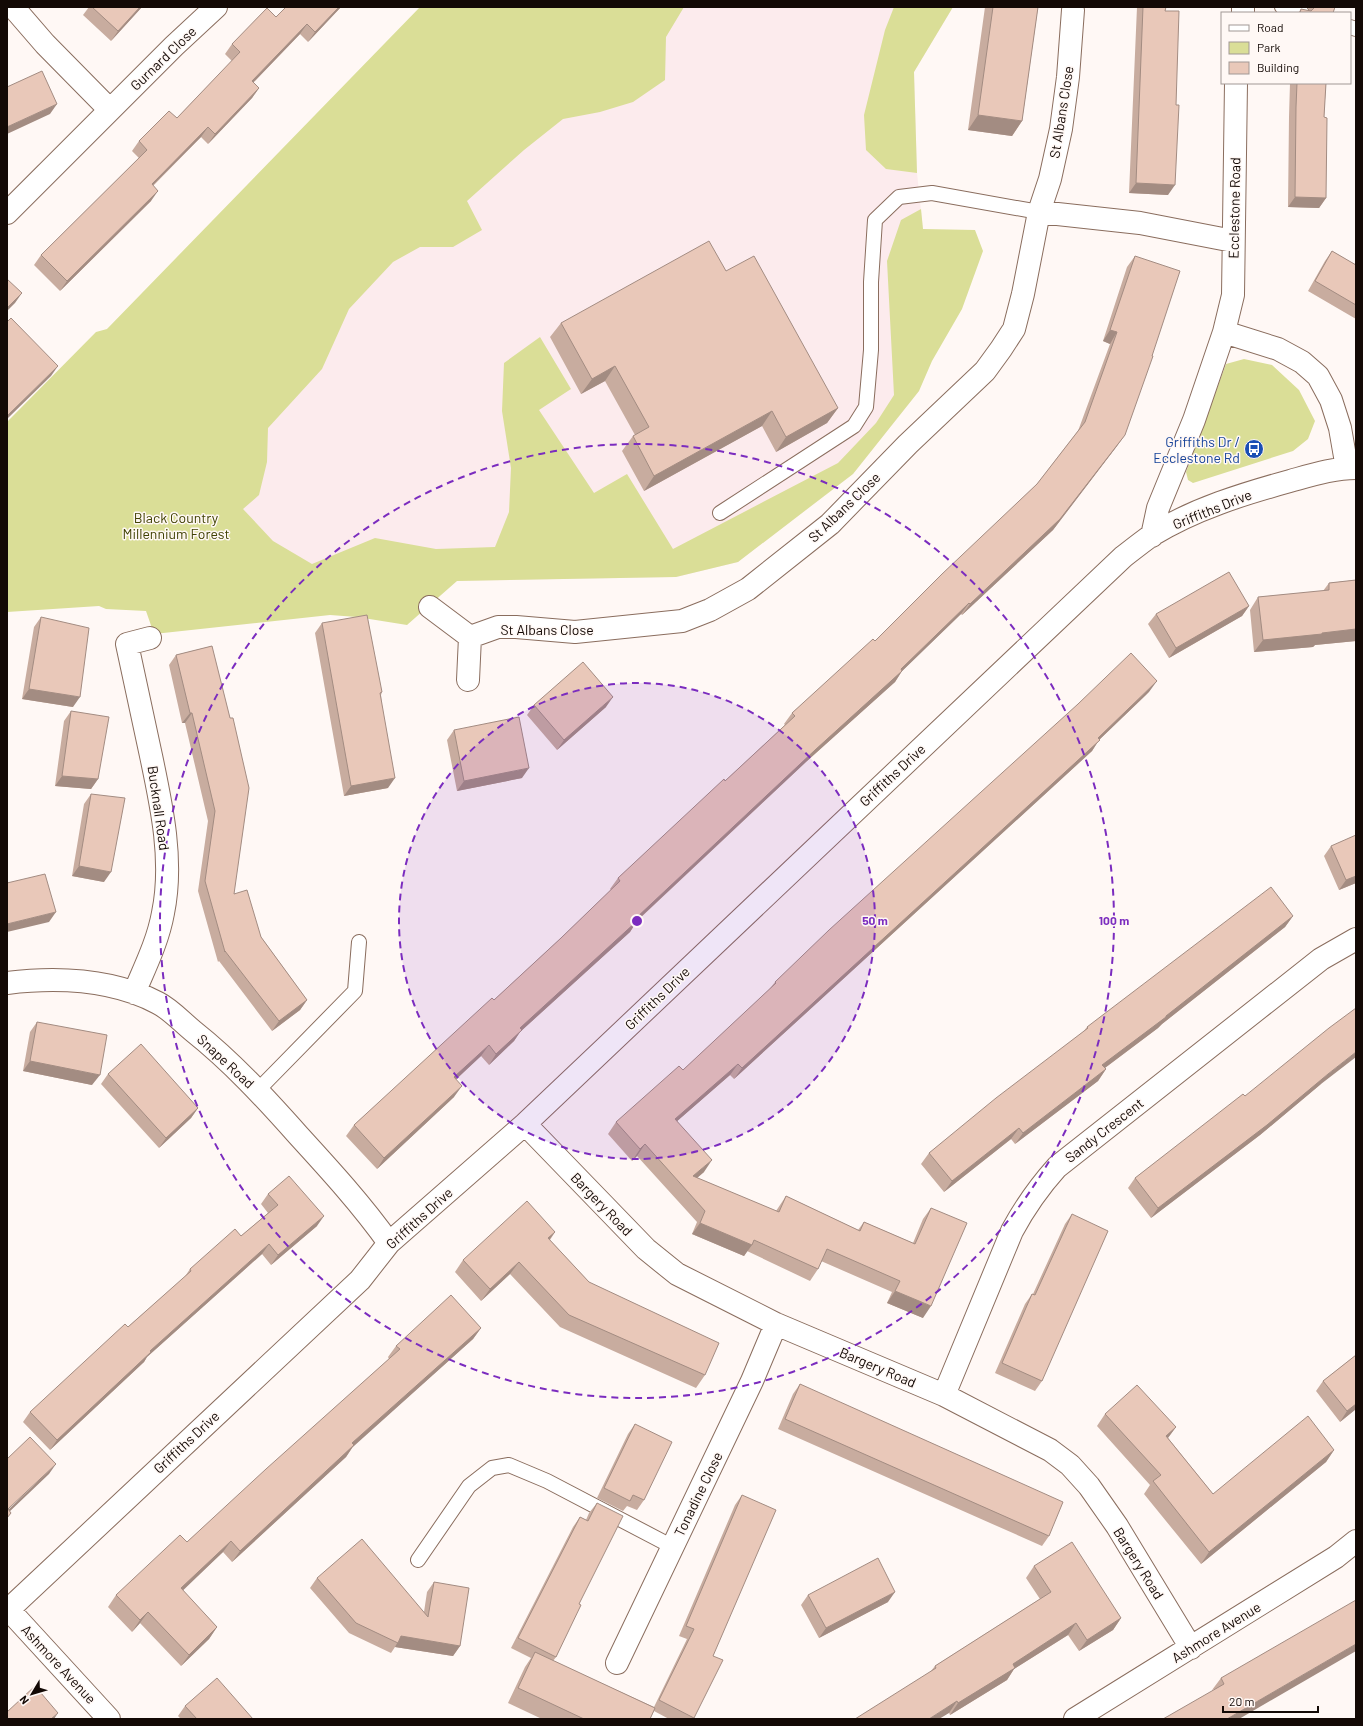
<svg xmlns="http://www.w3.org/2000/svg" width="1363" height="1726" viewBox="0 0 1363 1726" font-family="Barlow,sans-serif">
<rect width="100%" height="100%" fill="#fff8f5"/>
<path fill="#fcebed" d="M612 7H953L914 72 917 173 931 306 919 391 853 474 738 562 676 577 457 581 123 598 99 534Z"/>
<path fill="#dade97" d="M420 7H684L666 37 665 80 633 102 600 112 563 119 524 150 467 201 482 230 453 247H420L393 262 349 309 322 369 268 428 267 462 259 495 243 509 273 541 312 564 375 538 436 549 495 547 509 512 511 468 502 411 504 363 540 337 571 389 539 410 594 493 627 474 673 549 838 463 876 423 894 395 887 261 901 220 921 209 923 229 975 230 983 251 962 309 932 361 919 391 853 474 738 562 676 577 457 581 407 625 357 617 330 615 154 634 146 611 106 609 99 606 7 612V422L96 332 107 329Z
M894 7H953L914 72 917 173 886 169 866 150 864 115 885 30Z
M1244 359 1272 365 1299 390 1315 421 1308 439 1293 451 1193 483 1188 480 1186 472 1226 364Z"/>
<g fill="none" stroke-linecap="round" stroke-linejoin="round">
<defs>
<path id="lane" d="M1282 7 1302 13
M1350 27 1356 29
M720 513 854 426 866 407 871 350V282L875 220 899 197 932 193 1039 212
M258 1090 355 991 359 942
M418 1560 469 1486 492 1468 509 1465 547 1481 673 1547"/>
<path id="street" d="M13 7 45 44 110 110
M1243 13V7
M1236 83 1233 295 1224 332 1278 349 1302 362 1318 376 1331 400 1340 428 1347 468
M1039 212 1140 223 1233 241
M7 213 174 46 216 7
M1152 536 1158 508 1194 420 1224 332
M430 607 470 637 468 680
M470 637 498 627H516L575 632 682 621 710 610 748 589 830 524 908 444 985 371 1001 349 1014 329 1023 294 1039 212 1050 179 1061 129 1068 77 1073 10
M7 983C57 977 112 979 158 1003 170 1009 182 1022 193 1031 232 1062 265 1098 298 1135 330 1170 362 1205 389 1243
M134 993C145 967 158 941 163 913 174 860 161 803 150 751 142 715 135 680 127 644L150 638
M525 1124 646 1249 677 1274 776 1324 944 1395 1050 1450 1070 1465 1089 1486 1117 1526 1191 1648
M944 1395 1012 1231C1025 1207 1039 1187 1057 1167L1321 959 1356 939
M9 1610 109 1719
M7 1611 360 1280 389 1243 525 1124 1123 557C1132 550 1142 542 1152 535 1194 509 1243 494 1290 481 1312 475 1334 468 1356 468
M617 1663 752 1381 776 1324
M1075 1719 1336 1557 1356 1541"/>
</defs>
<use href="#lane" stroke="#8a6d5e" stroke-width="16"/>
<use href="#street" stroke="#8a6d5e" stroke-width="24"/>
<use href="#lane" stroke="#fff" stroke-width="14"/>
<use href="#street" stroke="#fff" stroke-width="22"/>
</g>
<path fill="#c8ac9f" d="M89 7H142L111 41 83 15Z
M286 7H341L308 42 300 34 253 83 259 88 252 98 208 144 201 137 153 186 151 201 60 291 34 265 41 255 139 158 132 151 139 141 177 118 232 61 225 54 232 44 276 17Z
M985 7H1038L1022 121 1012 136 968 130Z
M1137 7H1166L1165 11 1176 105 1168 195 1129 193Z
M1308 7H1335L1333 13H1298L1301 9 1309 11Z
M1290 83H1326L1324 117 1326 198 1319 208 1288 207 1289 117Z
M1332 251 1356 265V319L1308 291 1325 261Z
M1135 256 1117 446 1053 530 962 615 961 614 902 671 895 682 807 761 637 921 630 932 520 1032 514 1041 489 1065 481 1056 456 1079 454 1097 377 1169 346 1136 354 1125 494 1000 561 938 611 890 610 889 618 878 725 781 785 725 784 724 792 713 875 641 1037 484 1078 431 1110 344 1103 341 1127 267Z
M726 271 838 408 827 423 776 452 762 426 644 491 622 451 633 436 635 435 605 381 581 394 550 337 561 323Z
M1356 580V641L1315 645 1313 647 1254 652 1250 610 1258 597 1323 591 1329 583Z
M1249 606 1242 616 1169 658 1148 624 1156 614Z
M41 617 73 707 22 699 34 627Z
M322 623 382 692 381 695 388 788 344 796 315 633Z
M212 646 234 894 261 937 307 1000 300 1010 272 1031 219 961 218 962 198 891 208 821 185 723H182L169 665 176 655Z
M1149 692 1099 740 1092 751 734 1079 730 1075 677 1121 704 1172 697 1178 776 1211 786 1196 858 1230 864 1222 913 1243 923 1219 931 1208 923 1318 887 1303 892 1292 821 1261 818 1269 810 1281 747 1251 744 1256 692 1234 697 1222 637 1156 632 1161 608 1134 616 1122 683 1070 768 991 775 982Z
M534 705 606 707 557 750 527 715Z
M71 711 98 779 91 789 55 786 64 721Z
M454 730 522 778 457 791 447 740Z
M91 794 104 882 72 876 84 804Z
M1331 846 1356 883 1339 890 1324 856Z
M1293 916 1285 927 1162 1024 1158 1028 1105 1068 1106 1069 1098 1081 1015 1144 1011 1139 944 1192 921 1164 929 1153 1083 1032 1087 1027Z
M37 1022 92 1085 23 1071 30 1032Z
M108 1074 198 1108 191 1118 159 1148 101 1084Z
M1321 1084 1260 1135 1151 1218 1128 1188 1135 1178 1245 1096Z
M268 1194 317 1226 271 1265 262 1254 147 1357 144 1362 50 1450 23 1422 30 1412 184 1278 190 1269 241 1236 268 1213 261 1204Z
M1072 1214 1042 1381 1035 1391 995 1373 1025 1304 1032 1294H1033L1065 1224Z
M555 1232 550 1240 589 1282 705 1375 696 1388 560 1327 510 1274 481 1301 455 1272 463 1260Z
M481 1328 473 1339 354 1445 346 1457 232 1562 223 1552 182 1590 217 1627 209 1639 181 1666 140 1623 132 1632 108 1607 116 1595 187 1542 389 1359 388 1357 396 1346Z
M1356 1355V1409L1340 1422 1316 1391 1323 1381Z
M800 1384 1049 1536 1042 1546 778 1429 793 1394Z
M1105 1414 1176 1427 1168 1438 1213 1494 1334 1450 1326 1462 1201 1564 1144 1494 1150 1485 1097 1426Z
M635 1424 644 1500 637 1510 627 1506 623 1511 597 1498 628 1434Z
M742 1495 713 1656 693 1719H669L654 1711 650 1719H542L508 1703 525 1667 531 1658 511 1648 573 1527 580 1517 586 1520 589 1513 597 1503 579 1604 556 1657 553 1661 654 1707 687 1639 679 1636 735 1505Z
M1034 1566 1121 1618 1113 1630 1079 1651 1068 1635 1014 1669 1007 1680 950 1715 931 1671 935 1666 1040 1599 1026 1578Z
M317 1578 424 1612 427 1592 434 1582 460 1646 453 1656 395 1647 391 1653 349 1633 310 1588Z
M808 1595 888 1602 819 1638 801 1605Z
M1356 1651 1212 1690 1221 1678Z
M185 1706 253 1719H181L178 1716Z"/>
<path fill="#a38c82" d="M140 7H142L111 41 118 31Z
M339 7H341L308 42 315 32Z
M307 24 300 34 245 91 252 81Z
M259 88 252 98 208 144 215 134Z
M57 104 50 114 7 134V127Z
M978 115 1022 121 1012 136 968 130Z
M208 127 201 137 144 194 152 184Z
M1136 183 1175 185 1168 195 1129 193Z
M158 191 151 201 60 291 67 281Z
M1295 197 1326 198 1319 208 1288 207Z
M22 293 15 303 7 311V308Z
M1110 330 1117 332 1110 344 1103 341Z
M58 366 51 376 7 419V416Z
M615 366 605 381 581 394 592 379Z
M838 408 827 423 776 452 786 437Z
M772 411 762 426 644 491 654 476Z
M1125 435 1117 446 1053 530 962 615 970 604Z
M969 603 961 614 896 677 902 671 895 682 807 761 627 930 635 919 901 669Z
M1249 606 1242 616 1169 658 1176 648Z
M1356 629V641L1315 645 1313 647 1254 652 1263 640 1322 633Z
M1157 681 1149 692 1099 740 1092 751 734 1079 742 1068 1098 738Z
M29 689 80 697 73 707 22 699Z
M613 697 606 707 557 750 564 740Z
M190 713H192L185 723H182Z
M529 768 522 778 457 791 464 781Z
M62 776 98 779 91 789 55 786Z
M395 778 388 788 344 796 351 786Z
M79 866 111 872 104 882 72 876Z
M1356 876V883L1339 890 1346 880Z
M56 912 49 922 7 932V924Z
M1293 916 1285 927 1162 1024 1158 1028 1094 1076 1102 1065Z
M637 921 630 932 520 1032 514 1041 489 1065 496 1054 520 1028Z
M307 1000 300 1010 272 1031 279 1021Z
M489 1045 481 1056 447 1088 454 1077Z
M1356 1052V1057L1321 1084 1260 1135 1151 1218 1158 1208Z
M30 1061 100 1075 92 1085 23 1071Z
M738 1064 730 1075 667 1130 675 1119Z
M1106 1069 1098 1081 1015 1144 1023 1133Z
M462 1086 454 1097 377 1169 384 1158Z
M198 1108 191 1118 159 1148 166 1138Z
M1019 1128 1011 1139 944 1192 952 1181Z
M645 1144 637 1156 632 1161 640 1149Z
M712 1160 704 1172 685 1188 693 1176Z
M324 1216 317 1226 271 1265 278 1255Z
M700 1223 752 1245 744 1256 692 1234Z
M555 1232 546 1244 548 1238Z
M269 1244 262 1254 147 1357 144 1362 50 1450 57 1440 150 1351Z
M519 1262 510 1274 481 1301 490 1289Z
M895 1291 931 1306 923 1318 887 1303Z
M481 1328 473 1339 344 1455 352 1443Z
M1356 1404V1409L1340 1422 1347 1411Z
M1176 1427 1167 1439 1166 1436Z
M354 1445 346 1457 232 1562 240 1551Z
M1334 1450 1326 1462 1201 1564 1209 1552Z
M56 1464 49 1474 7 1514V1511Z
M231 1541 223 1552 173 1600 181 1588Z
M895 1592 888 1602 819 1638 826 1628Z
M148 1612 140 1623 132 1632 140 1620Z
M1121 1618 1113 1630 1079 1651 1087 1640Z
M1076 1623 1068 1635 1014 1669 1007 1680 950 1715 958 1703 1013 1664Z
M217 1627 209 1639 181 1666 189 1655Z
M401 1636 460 1646 453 1656 395 1647Z
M1356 1644V1651L1239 1719H1227Z
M957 1701 949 1713 939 1719H929Z
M58 1713 54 1719H51Z"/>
<path fill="#e9c8b9" stroke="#a38c82" d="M92 7H140L118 31Z
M286 7H339L315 32 307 24 252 81 259 88 215 134 208 127 152 184 158 191 67 281 41 255 147 150 139 141 169 111 177 118 240 52 232 44 267 8 276 17Z
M993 7H1038L1022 121 978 115Z
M1143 7H1166L1165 11H1179L1176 105H1179L1175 185 1136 183Z
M1315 7H1335L1333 13H1300L1301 9 1311 11Z
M42 71 57 104 7 127V87Z
M1297 83H1326L1324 117 1327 118 1326 198 1295 197 1296 107Z
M709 241 726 271 754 256 838 408 786 437 772 411 654 476 633 436 649 427 615 366 592 379 561 323Z
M1332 251 1356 265V305L1315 281Z
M1135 256 1180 271 1152 356H1153L1125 435 1060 519 970 604 969 603 901 669 902 671 815 750 635 919 637 921 520 1028 522 1030 496 1054 489 1045 454 1077 462 1086 384 1158 354 1125 492 998 494 1000 561 938 620 881 618 878 724 779 725 781 795 716 792 713 873 639 875 641 942 574 1037 484 1085 422 1117 332 1110 330Z
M7 279 22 293 7 308Z
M11 318 58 366 7 416V322Z
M1229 572 1249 606 1176 648 1156 614Z
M1356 580V629L1322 633V634L1263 640 1258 597 1329 590V583Z
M367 615 382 692 380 693 395 778 351 786 322 623Z
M41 617 89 628 80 697 29 689Z
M212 646 230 718H233L249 788 234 894 247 890 261 937 307 1000 279 1021 225 951V952L205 881 215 811 192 713H190L176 655Z
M1131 653 1157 681 1098 738 1100 740 742 1068 738 1064 675 1119 712 1160 693 1176 779 1212 786 1196 860 1231 864 1222 915 1244 931 1208 967 1223 931 1306 895 1291 900 1281 827 1249 818 1269 754 1240 752 1245 700 1223 705 1211 645 1144 640 1149 616 1122 679 1066 683 1070 776 983 775 982 829 930 1078 704Z
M583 662 613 697 564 740 534 705Z
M71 711 109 717 98 779 62 776Z
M519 717 529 768 464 781 454 730Z
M91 794 125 798 111 872 79 866Z
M1356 835V876L1346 880 1331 846Z
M45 874 56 912 7 924V883Z
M1271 887 1293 916 1166 1016V1017L1102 1065 1106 1069 1023 1133 1019 1128 952 1181 929 1153 996 1098 1088 1028 1087 1027Z
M1356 1008V1052L1328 1074 1267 1125 1158 1208 1135 1178 1243 1094 1245 1096 1329 1028Z
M37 1022 107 1035 100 1075 30 1061Z
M141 1044 198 1108 166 1138 108 1074Z
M289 1176 324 1216 278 1255 269 1244 150 1351 151 1352 57 1440 30 1412 125 1324 128 1327 191 1271 190 1269 235 1229 241 1236 278 1205 268 1194Z
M527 1201 555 1232 548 1238 589 1282 719 1343 705 1375 569 1315 519 1262 490 1289 463 1260Z
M1072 1214 1108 1231 1042 1381 1002 1363 1032 1294 1035 1295Z
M451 1295 481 1328 352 1443 354 1445 240 1551 231 1541 181 1588 217 1627 189 1655 148 1612 140 1620 116 1595 180 1535 187 1542 266 1469 400 1349 396 1346Z
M1356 1355V1404L1347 1411 1323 1381Z
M800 1384 1063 1502 1049 1536 785 1419Z
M1137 1385 1176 1427 1166 1436 1213 1494 1308 1416 1334 1450 1209 1552 1153 1481 1161 1475 1105 1414Z
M635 1424 672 1442 644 1500 633 1495 630 1501 604 1488Z
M30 1437 56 1464 8 1509 11 1513 7 1518V1459Z
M742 1495 776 1510 713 1656 723 1660 694 1718 659 1700 694 1629 686 1626Z
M597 1503 623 1516 579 1604 581 1605 556 1657 518 1638 580 1517 588 1521Z
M362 1539 428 1617 434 1582 469 1588 460 1646 401 1636 398 1643 356 1623 317 1578Z
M1072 1542 1121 1618 1087 1640 1076 1623 1013 1664 1015 1668 958 1703 957 1701 929 1719H855L936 1668 935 1666 1051 1592 1034 1566Z
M878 1558 895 1592 826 1628 808 1595Z
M1356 1600V1644L1227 1719H1163L1224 1684 1221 1678Z
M535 1652 655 1708 650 1719H584L518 1688Z
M217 1678 253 1719H197L185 1706Z
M35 1686 58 1713 51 1719H7V1712Z"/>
<circle cx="637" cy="921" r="238" fill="#7b2cbf" fill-opacity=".12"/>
<g fill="none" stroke="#7b2cbf" stroke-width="2" stroke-dasharray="7 5">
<circle cx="637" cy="921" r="238"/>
<circle cx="637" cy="921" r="477"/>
</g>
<defs>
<symbol id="bus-disc" viewBox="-11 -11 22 22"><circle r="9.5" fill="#1a4fb4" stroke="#fff8f5"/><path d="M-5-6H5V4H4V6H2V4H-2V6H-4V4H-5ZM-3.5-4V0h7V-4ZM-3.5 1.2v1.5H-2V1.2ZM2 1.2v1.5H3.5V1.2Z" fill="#fff"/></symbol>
</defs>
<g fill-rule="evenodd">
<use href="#bus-disc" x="1243" y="438" width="22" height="22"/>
</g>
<g text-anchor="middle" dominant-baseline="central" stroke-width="3" stroke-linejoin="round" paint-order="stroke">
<g font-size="14" fill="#130905" stroke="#fff8f5">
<text transform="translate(163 58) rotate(-44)">Gurnard Close</text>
<text transform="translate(1061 112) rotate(-81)">St Albans Close</text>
<text transform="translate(1234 208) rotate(-89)">Ecclestone Road</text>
<text transform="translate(844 507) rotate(-44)">St Albans Close</text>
<text transform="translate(1212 509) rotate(-22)">Griffiths Drive</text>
<text x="547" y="629">St Albans Close</text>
<text transform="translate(892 775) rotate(-43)">Griffiths Drive</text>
<text transform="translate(159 808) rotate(82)">Bucknall Road</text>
<text transform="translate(657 998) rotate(-44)">Griffiths Drive</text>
<text transform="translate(226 1061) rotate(43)">Snape Road</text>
<text transform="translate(1104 1130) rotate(-38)">Sandy Crescent</text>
<text transform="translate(602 1204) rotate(46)">Bargery Road</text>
<text transform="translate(419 1218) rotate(-42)">Griffiths Drive</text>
<text transform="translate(878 1367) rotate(23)">Bargery Road</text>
<text transform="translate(186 1442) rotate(-43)">Griffiths Drive</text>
<text transform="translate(698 1494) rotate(-64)">Tonadine Close</text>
<text transform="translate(1139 1563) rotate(58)">Bargery Road</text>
<text transform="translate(1216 1632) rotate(-32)">Ashmore Avenue</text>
<text transform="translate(59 1664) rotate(47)">Ashmore Avenue</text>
</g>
<g font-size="14" fill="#164399" stroke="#fff8f5" text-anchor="end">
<text x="1240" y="441">Griffiths Dr /<tspan x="1240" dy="16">Ecclestone Rd</tspan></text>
</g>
<g font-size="14" fill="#414203" stroke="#fff8f5">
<text x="176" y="517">Black Country<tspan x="176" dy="16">Millennium Forest</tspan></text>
</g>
</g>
<circle cx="637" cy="921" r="6" fill="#7b2cbf" stroke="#fff8f5" stroke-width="2"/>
<g font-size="12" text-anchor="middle" font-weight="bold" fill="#7b2cbf" stroke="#fff8f5" stroke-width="3" stroke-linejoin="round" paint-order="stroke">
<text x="875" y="925">50 m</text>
<text x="1114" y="925">100 m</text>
</g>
<rect width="1363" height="1726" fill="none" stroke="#130905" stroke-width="16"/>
<rect x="1221" y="12" width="130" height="72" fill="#fff8f5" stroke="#a19895"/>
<rect x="1229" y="25" width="20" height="6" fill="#ffffff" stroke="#a19895"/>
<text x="1257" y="32" font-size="12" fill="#130905">Road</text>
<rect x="1229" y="42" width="20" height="12" fill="#dade97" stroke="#a19895"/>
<text x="1257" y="52" font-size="12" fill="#130905">Park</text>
<rect x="1229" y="62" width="20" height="12" fill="#e9c8b9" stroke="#a19895"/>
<text x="1257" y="72" font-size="12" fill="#130905">Building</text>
<g transform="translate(32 1694) rotate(232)" stroke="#fff8f5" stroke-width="3" paint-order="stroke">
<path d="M0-3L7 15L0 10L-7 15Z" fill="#130905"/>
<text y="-6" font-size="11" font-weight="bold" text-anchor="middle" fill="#130905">N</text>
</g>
<path d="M1223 1706v6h95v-6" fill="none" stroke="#130905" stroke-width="2"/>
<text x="1229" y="1706" font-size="12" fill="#130905" stroke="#fff8f5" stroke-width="3" paint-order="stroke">20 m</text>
</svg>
